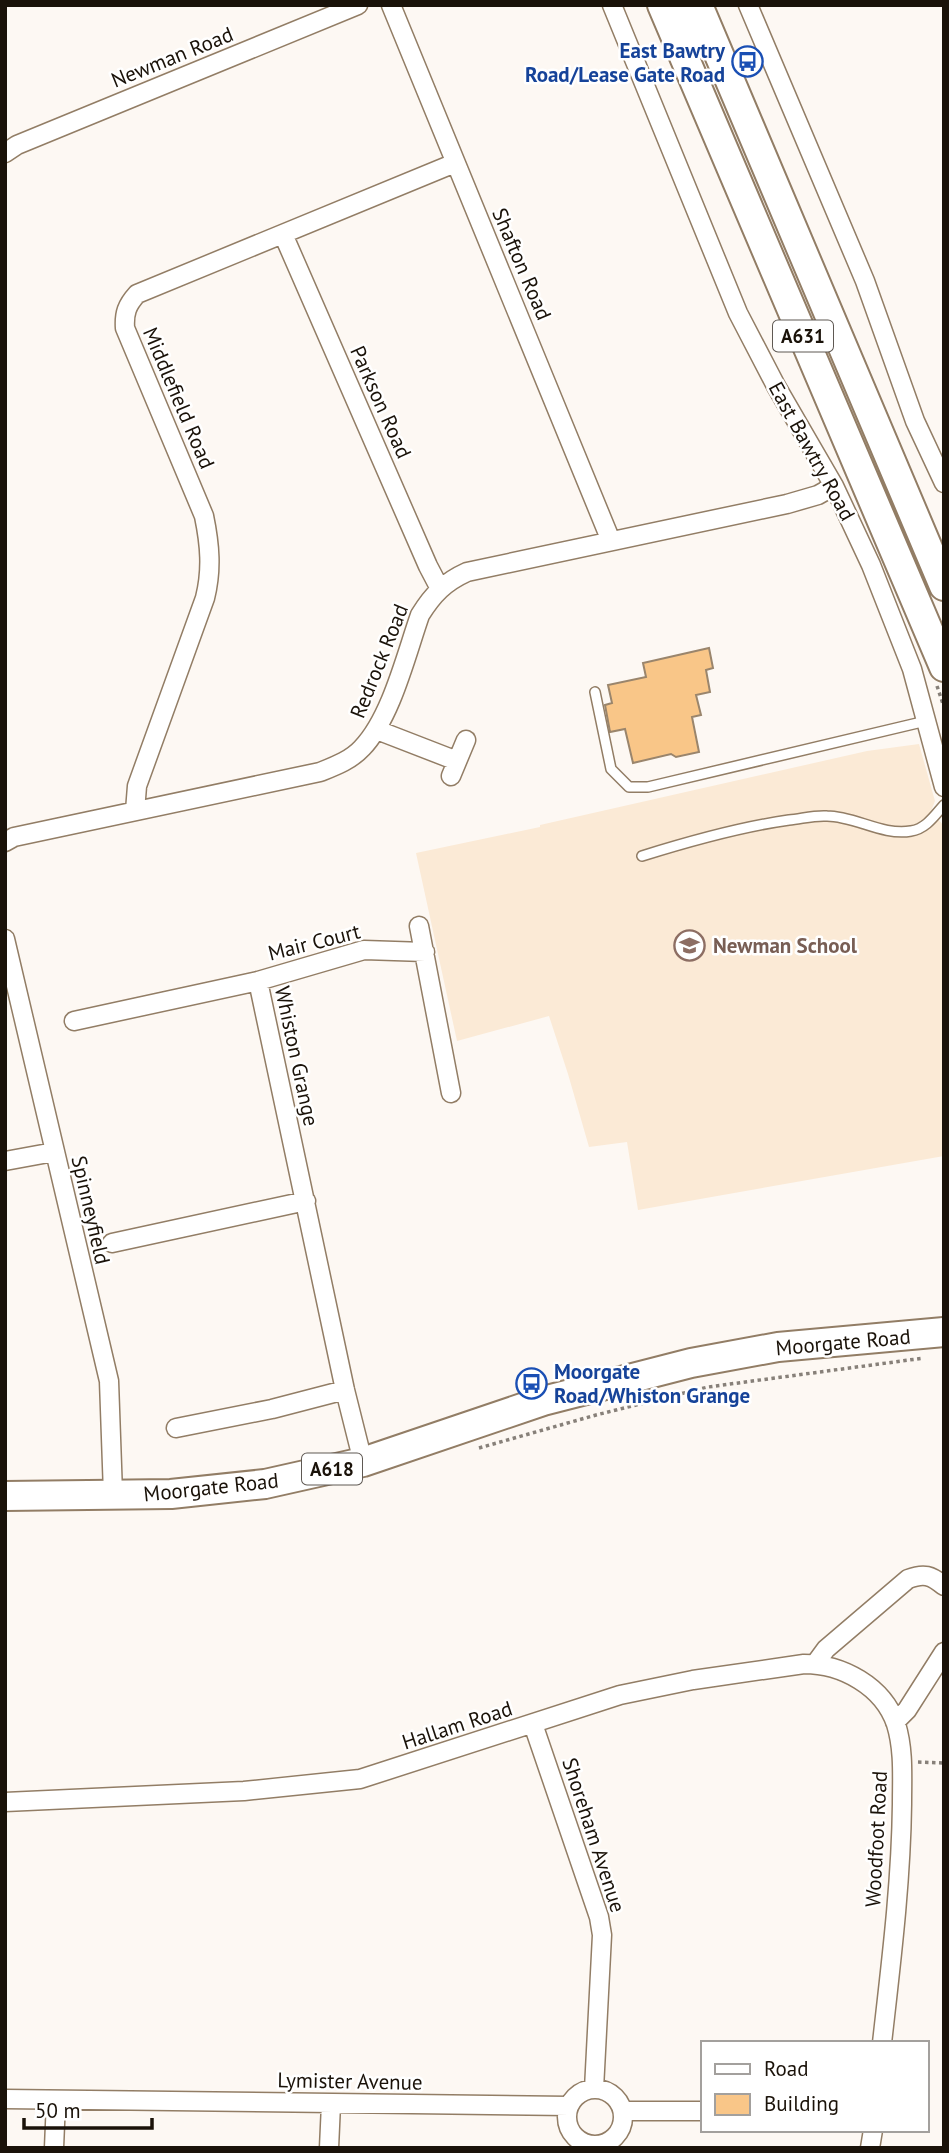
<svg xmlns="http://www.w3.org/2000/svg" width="949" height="2153" viewBox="0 0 949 2153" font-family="'PT Sans',sans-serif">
<rect width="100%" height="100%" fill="#fdf8f3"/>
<path fill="#fbead6" d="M919 744 935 801 931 811 944 826V1156L638 1210 627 1142 589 1147 568 1074 549 1016 457 1041 416 853 540 827V825L867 751Z"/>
<path fill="#f9c688" stroke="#9a856c" stroke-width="2" d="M709 648 713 668 706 670 710 692 696 695 701 715 692 717 699 752 676 757 671 754 633 763 625 729 610 732 605 705 612 703 608 685 646 677 643 663Z"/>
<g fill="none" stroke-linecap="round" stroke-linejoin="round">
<defs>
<path id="service" d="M595 692 611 769 629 787H648L926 721
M642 856C690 841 739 827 789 820 801 819 814 815 827 816 855 816 882 836 911 831 926 829 935 815 944 805"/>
<path id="minor" d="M391 5 611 541
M612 5 738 313 776 386 834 486 871 565 912 669 944 787
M692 5 686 9 683 18 695 49
M748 5 865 281 915 421 944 483
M5 153 17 145 358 5
M283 234 428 566 439 587
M377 730 457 761
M451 776 466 740
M135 811 137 786 205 598C212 570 210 545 204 516L125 328C124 313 127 305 137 294L455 163
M5 842 14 837 320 772C335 766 351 760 362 748 391 718 406 655 420 615 433 594 445 582 467 572L787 504 818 495 834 486
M419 926 451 1093
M5 939 109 1381 113 1494
M258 981 345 1390 363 1462
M74 1021 258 981 364 950 425 952
M5 1161 54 1152
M112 1243 306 1201
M176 1428 272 1409 345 1390
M815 1664 826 1649 908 1579C924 1573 931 1575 944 1586
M895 1722 907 1710 944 1652
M533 1724 599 1917 602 1935 594 2089
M5 1802 244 1791 360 1779 620 1695 693 1680 804 1664C842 1664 883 1686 896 1724 904 1750 902 1777 902 1804 901 1884 891 1963 882 2043
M567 2117a28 28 0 1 1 56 0a28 28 0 1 1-56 0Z
M5 2099 569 2106
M623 2111H702
M54 2148 56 2100
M329 2148 331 2104
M870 2148 873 2130"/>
<path id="primary" d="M662 5 944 667
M698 5 944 586
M5 1496 171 1494 265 1484 363 1462 543 1401 691 1363 778 1347 944 1332"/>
</defs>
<use href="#service" stroke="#927d65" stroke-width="12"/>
<use href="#minor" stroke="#927d65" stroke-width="21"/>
<use href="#primary" stroke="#927d65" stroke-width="32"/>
<path stroke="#878079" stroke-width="3.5" stroke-dasharray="3.5 3.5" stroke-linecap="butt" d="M937 686 944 707
M479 1448 596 1415 708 1387 924 1358
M918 1762 944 1763"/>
<use href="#service" stroke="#fff" stroke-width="9"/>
<use href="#minor" stroke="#fff" stroke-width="18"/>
<use href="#primary" stroke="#fff" stroke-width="28"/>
</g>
<defs>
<symbol id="bus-ring" viewBox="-11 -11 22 22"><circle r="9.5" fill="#fff" stroke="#1a4fb4" stroke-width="1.5"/><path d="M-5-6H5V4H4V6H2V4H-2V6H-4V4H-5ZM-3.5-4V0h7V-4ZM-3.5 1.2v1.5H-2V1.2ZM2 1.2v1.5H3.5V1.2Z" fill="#1a4fb4"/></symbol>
<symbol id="school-ring" viewBox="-11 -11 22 22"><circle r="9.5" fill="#fff" stroke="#8d6e63" stroke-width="1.5"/><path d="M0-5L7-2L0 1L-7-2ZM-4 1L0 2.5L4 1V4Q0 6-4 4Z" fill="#8d6e63"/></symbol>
</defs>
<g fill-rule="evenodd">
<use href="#bus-ring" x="730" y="44" width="35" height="35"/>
<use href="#school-ring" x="672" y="928" width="35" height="35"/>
<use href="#bus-ring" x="514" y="1366" width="35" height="35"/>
</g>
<g text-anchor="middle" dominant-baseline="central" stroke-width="5" stroke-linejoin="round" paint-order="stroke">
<g fill="#fff" stroke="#5f5953" stroke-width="2">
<rect x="773" y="320.5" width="60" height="31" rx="5"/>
<rect x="302" y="1453.5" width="60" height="31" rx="5"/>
</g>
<g font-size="19" font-weight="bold" fill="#1a1209">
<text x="803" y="336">A631</text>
<text x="332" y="1469">A618</text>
</g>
<g font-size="21" font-weight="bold" fill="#164399" stroke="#fff" text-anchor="end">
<text x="725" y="50">East Bawtry<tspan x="725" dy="24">Road/Lease Gate Road</tspan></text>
<text x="554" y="1371" text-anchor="start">Moorgate<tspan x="554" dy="24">Road/Whiston Grange</tspan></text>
</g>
<g font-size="21" fill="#1a1209" stroke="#fff">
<text transform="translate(172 57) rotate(-22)">Newman Road</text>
<text transform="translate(522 264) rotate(67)">Shafton Road</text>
<text transform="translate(179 398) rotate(67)">Middlefield Road</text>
<text transform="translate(381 402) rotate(66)">Parkson Road</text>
<text transform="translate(812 451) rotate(61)">East Bawtry Road</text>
<text transform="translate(379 661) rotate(-68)">Redrock Road</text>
<text transform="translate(314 942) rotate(-14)">Mair Court</text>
<text transform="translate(297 1056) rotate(78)">Whiston Grange</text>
<text transform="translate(91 1210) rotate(77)">Spinneyfield</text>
<text transform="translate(843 1342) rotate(-5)">Moorgate Road</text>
<text transform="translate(211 1487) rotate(-6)">Moorgate Road</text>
<text transform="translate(457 1725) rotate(-18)">Hallam Road</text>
<text transform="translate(594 1835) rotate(72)">Shoreham Avenue</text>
<text transform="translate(876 1839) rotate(-87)">Woodfoot Road</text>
<text transform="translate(350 2081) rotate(1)">Lymister Avenue</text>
</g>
<g font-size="21" font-weight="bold" fill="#785e54" stroke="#fff" text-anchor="start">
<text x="713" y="945">Newman School</text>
</g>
</g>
<rect width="949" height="2153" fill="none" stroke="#1a1209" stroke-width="14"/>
<rect x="701" y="2041" width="228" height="91" fill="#ffffff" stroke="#a3a09d" stroke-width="2"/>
<rect x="715" y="2064" width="35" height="10" fill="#ffffff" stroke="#a3a09d" stroke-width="2"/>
<text x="764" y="2076" font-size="21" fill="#1a1209">Road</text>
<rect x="715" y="2094" width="35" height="21" fill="#f9c688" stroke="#a3a09d" stroke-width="2"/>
<text x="764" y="2111" font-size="21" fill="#1a1209">Building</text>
<path d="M24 2118v10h128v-10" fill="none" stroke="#1a1209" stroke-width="3.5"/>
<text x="35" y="2118" font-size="21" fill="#1a1209" stroke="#ffffff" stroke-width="5" paint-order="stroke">50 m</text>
</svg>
